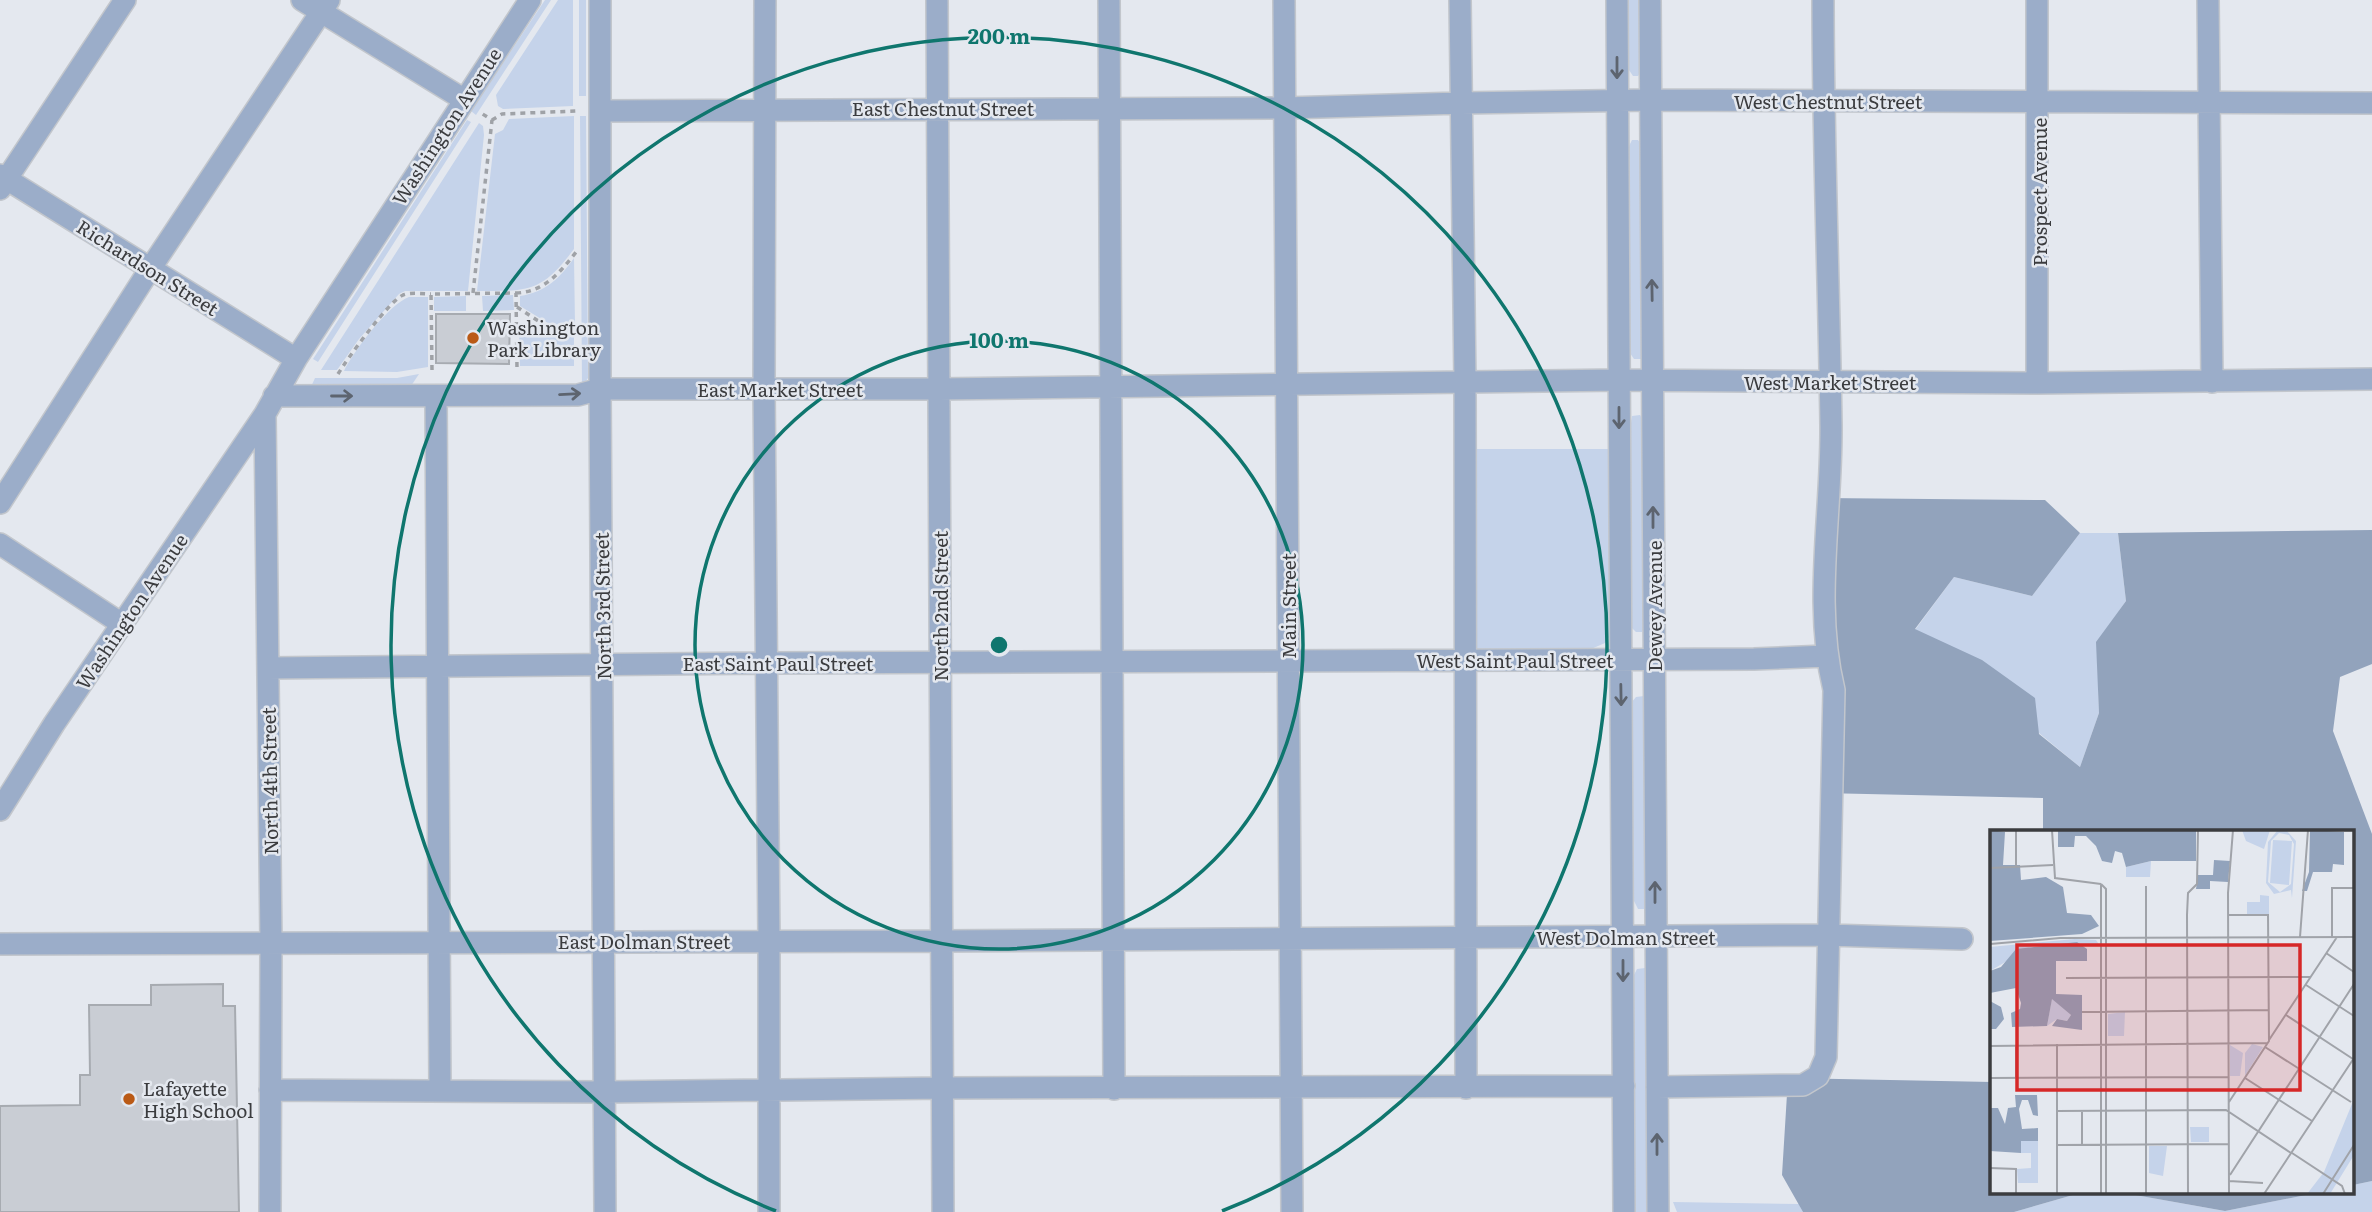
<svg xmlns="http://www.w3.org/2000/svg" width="2372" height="1212" viewBox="0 0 2372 1212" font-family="Literata,serif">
<rect width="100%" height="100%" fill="#e4e8ef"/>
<path fill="#c5d3ea" d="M545 0H551L476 115 471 111Z
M558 0H573V106L503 109 498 106 496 95Z
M579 0H586V96H579Z
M1628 0H1642V69L1638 76H1633L1629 70Z
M574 116V249C541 293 529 291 477 291L495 134 503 130 509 119Z
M580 116H586L588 378 582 387Z
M467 120 471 122 318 362 313 359Z
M479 123 483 126 484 135 468 291H405L399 294 359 339 337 370H321Z
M1632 140H1638L1642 146 1644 354 1641 359H1634L1630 353 1629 146Z
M574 258 575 325H551L520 306V296C546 292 560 278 574 258Z
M513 295 514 310 483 311 482 296Z
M466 296V311H434V297Z
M409 297H428V367L397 372 344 371C353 352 389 304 409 297Z
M574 331V366H520L519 332Z
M419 374 409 389H310L315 378H397Z
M1640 415 1644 422 1645 625 1642 632H1636L1631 627V423L1632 416Z
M1471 449H1611V634L1605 643 1591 649H1470Z
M2080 533H2118L2126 601 2097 642 2099 713 2080 767 1915 630 1954 577 2032 596Z
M1644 696 1647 703V902L1644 909H1638L1634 901 1631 703 1636 697Z
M1645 968 1649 975 1651 1212H1635L1634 975 1637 969Z
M2372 1181V1212H2014L2080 1193H2124L2225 1211 2316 1193H2353V1185Z
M1673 1202 1799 1204 1803 1212H1677Z"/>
<path fill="#92a3bc" d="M1823 498 2045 500 2080 533 2032 596 1954 577 1915 629 1982 660 2035 698 2039 734 2080 767 2099 713 2096 642 2126 601 2118 533 2372 530V664L2340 677 2333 731 2372 834V1181L2353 1185V832H2043V798L1822 793 1826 700Z
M1788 1078 1992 1082V1193H2080L2014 1212H1803L1782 1175Z
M2124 1193H2316L2225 1211Z"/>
<path fill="#c9cdd4" stroke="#a7abb1" stroke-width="2" d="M436 314H510L509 364 436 363Z
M223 984V1006H235L239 1212H0V1106L80 1105V1075H90L89 1005H151V985Z"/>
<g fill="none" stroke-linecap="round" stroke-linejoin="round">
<defs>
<path id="minor" d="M302 0 463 99
M600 0V389L605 1212
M765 0 764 389 769 941V1212
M937 0 943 1212
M1109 0 1114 1089
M1284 0 1292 1212
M1460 0 1465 382 1466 1088
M1617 0 1624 1212
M1650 0 1658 1212
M2208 0 2212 382
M601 111 1285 108 1461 103 1650 100 2372 103
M0 175 296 359
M0 189 125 0
M2037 383V0
M274 396 578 395 600 389H939L1619 380 2037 383 2372 379
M436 396 440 1091
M0 503 150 269 329 0
M0 544 122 624
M268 668 766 663 1754 659 1826 656
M0 810 54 724 265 414
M0 944 942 941 1828 935 1962 939
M1657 1087 1803 1085 1818 1076 1826 1057 1834 690C1813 604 1832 513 1831 425 1829 283 1823 142 1823 0
M270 1090 605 1092 942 1088 1624 1086
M270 1212 271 943 265 414 296 359 530 0"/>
</defs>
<use href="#minor" stroke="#c2c6cc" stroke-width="24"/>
<path stroke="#9fa2a7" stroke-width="3.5" stroke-dasharray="5 5" stroke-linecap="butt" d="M492 120 502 114 576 111
M473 293 492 120 481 113
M516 293C545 292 560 272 577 251
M517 307 549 328
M517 329H577
M432 370 431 294 516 293 517 369
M338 374C347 359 389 301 403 295 411 292 423 294 431 294"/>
<use href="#minor" stroke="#9badc9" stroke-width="21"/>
</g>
<defs><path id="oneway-shaft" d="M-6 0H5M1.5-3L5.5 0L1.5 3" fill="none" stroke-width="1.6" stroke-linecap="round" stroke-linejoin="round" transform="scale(1.75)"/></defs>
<g stroke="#5d646f">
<use href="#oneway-shaft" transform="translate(1617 68) rotate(90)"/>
<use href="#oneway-shaft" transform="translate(1652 290) rotate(-91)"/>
<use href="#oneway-shaft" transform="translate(570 394) rotate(-3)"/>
<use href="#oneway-shaft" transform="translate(342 396)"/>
<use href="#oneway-shaft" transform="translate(1619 418) rotate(90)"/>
<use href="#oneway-shaft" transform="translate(1653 517) rotate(-90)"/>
<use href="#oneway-shaft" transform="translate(1621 695) rotate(89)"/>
<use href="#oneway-shaft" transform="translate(1655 892) rotate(-90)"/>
<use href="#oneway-shaft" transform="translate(1623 971) rotate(90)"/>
<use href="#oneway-shaft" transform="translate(1657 1144) rotate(-90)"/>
</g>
<g fill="none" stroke="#0f766e" stroke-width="3.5">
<circle cx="999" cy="645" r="304"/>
<path d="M776 1211A608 608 0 1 1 1222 1211"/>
</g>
<g fill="#ba5a16" stroke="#e4e8ef" stroke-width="2.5">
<circle cx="473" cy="338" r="7"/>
<circle cx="129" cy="1099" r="7"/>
</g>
<g text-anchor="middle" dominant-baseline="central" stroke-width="5" stroke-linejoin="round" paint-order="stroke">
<g font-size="19" fill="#3b3c3f" stroke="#e4e8ef">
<text x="1828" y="101">West Chestnut Street</text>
<text x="943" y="108">East Chestnut Street</text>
<text transform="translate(446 126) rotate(-57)">Washington Avenue</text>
<text transform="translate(2039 192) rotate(-90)">Prospect Avenue</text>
<text transform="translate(148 267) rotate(32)">Richardson Street</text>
<text x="1830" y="382">West Market Street</text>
<text x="780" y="389">East Market Street</text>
<text transform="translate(602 606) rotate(-91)">North 3rd Street</text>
<text transform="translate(940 606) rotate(-90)">North 2nd Street</text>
<text transform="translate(1288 606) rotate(-90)">Main Street</text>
<text transform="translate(1654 606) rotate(-90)">Dewey Avenue</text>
<text transform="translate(131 611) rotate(-56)">Washington Avenue</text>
<text x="1515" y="660">West Saint Paul Street</text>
<text x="778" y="663">East Saint Paul Street</text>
<text transform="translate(269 781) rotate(-91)">North 4th Street</text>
<text x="1626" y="937">West Dolman Street</text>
<text x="644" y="941">East Dolman Street</text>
</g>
<g font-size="19" fill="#3b3c3f" stroke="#e4e8ef" text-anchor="start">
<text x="487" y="327">Washington<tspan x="487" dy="22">Park Library</tspan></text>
<text x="143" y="1088">Lafayette<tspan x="143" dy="22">High School</tspan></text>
</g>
</g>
<g transform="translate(1990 830)">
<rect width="364" height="364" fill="#e4e8ef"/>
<path d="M252 0H280L274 19 256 11ZM287 1H297L306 11 302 68 301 60 284 64 276 53 278 12ZM289 3 299 5 304 14 301 54 290 62 278 52 281 11ZM283 10 302 11 299 55 280 53ZM161 31 160 47H136V37ZM270 65 279 66V84L257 85V72H270ZM85 109 106 110 110 116 44 115 0 141V117ZM62 168 81 185 77 191 67 189 57 196ZM135 182 134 206H118V184ZM262 214 273 217 255 246V223ZM240 215 253 223 250 246H240ZM364 269V325L340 364H317L334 342ZM200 297H219V312H201ZM31 310 48 311V353H28L27 339 41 338V323H31ZM159 316H177L173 346 159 343Z" fill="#c5d3ea" fill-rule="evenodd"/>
<path d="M0 0 15 2 13 35H30L31 50 56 47 73 57 77 83 101 85 109 96 92 104 0 111ZM68 0H206V31H161L136 37 132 23 125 21 122 33 112 31 106 16 96 6H85L84 17H68ZM320 0 354 2V35L343 34 342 42H323L317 61H312L319 42ZM224 30 240 31 238 52 220 51V59H206L208 45H223ZM87 112 97 119V131H66V164L92 165V200L62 196 67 189 77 191 81 185 62 169 57 196 22 197 21 183 30 179 31 173 26 158 0 163V141L11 137 26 119ZM0 171 11 177 14 189 6 199H0ZM25 265H47L48 286 43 285 38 270H32L29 279 32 299 48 298V311H31V323L0 321V278H8L15 294 18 278 26 277Z" fill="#92a3bc"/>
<path fill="none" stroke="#a0a3a9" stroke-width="2" d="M26 0V36M62 0 65 48 111 54M0 38 63 35M111 54 116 59V364M111 54V364M156 56V364M238 85H278L279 211 239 272M310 107 318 0M342 107V58H364M0 114 70 108 364 107M336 123 364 142M76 148 321 147M316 155 364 186M92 182 278 180M296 185 363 229M279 210 347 107M67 214V364M26 215V248M0 216 278 213M275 217 361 272M0 248 239 247M255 248 322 291M67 281 236 280 301 323M92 281V314M67 315 239 314M302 323 352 356 355 364M0 338 26 339V364M240 345 364 154M239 351 273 353M198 364 197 85 198 63 207 54 208 0M239 364 238 63 243 0M274 364 364 228M333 364 364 315"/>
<path fill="#d62828" fill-opacity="0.15" stroke="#d62828" stroke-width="3.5" d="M27 115H310V260H27Z"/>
<rect width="364" height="364" fill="none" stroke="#3b3c3f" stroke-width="3.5"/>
</g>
<circle cx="999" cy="645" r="10" fill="#0f766e" stroke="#e4e8ef" stroke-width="3.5"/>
<g font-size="21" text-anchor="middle" font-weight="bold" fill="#0f766e" stroke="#e4e8ef" stroke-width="5" stroke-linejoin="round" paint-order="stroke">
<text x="999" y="44">200 m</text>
<text x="999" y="348">100 m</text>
</g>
</svg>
